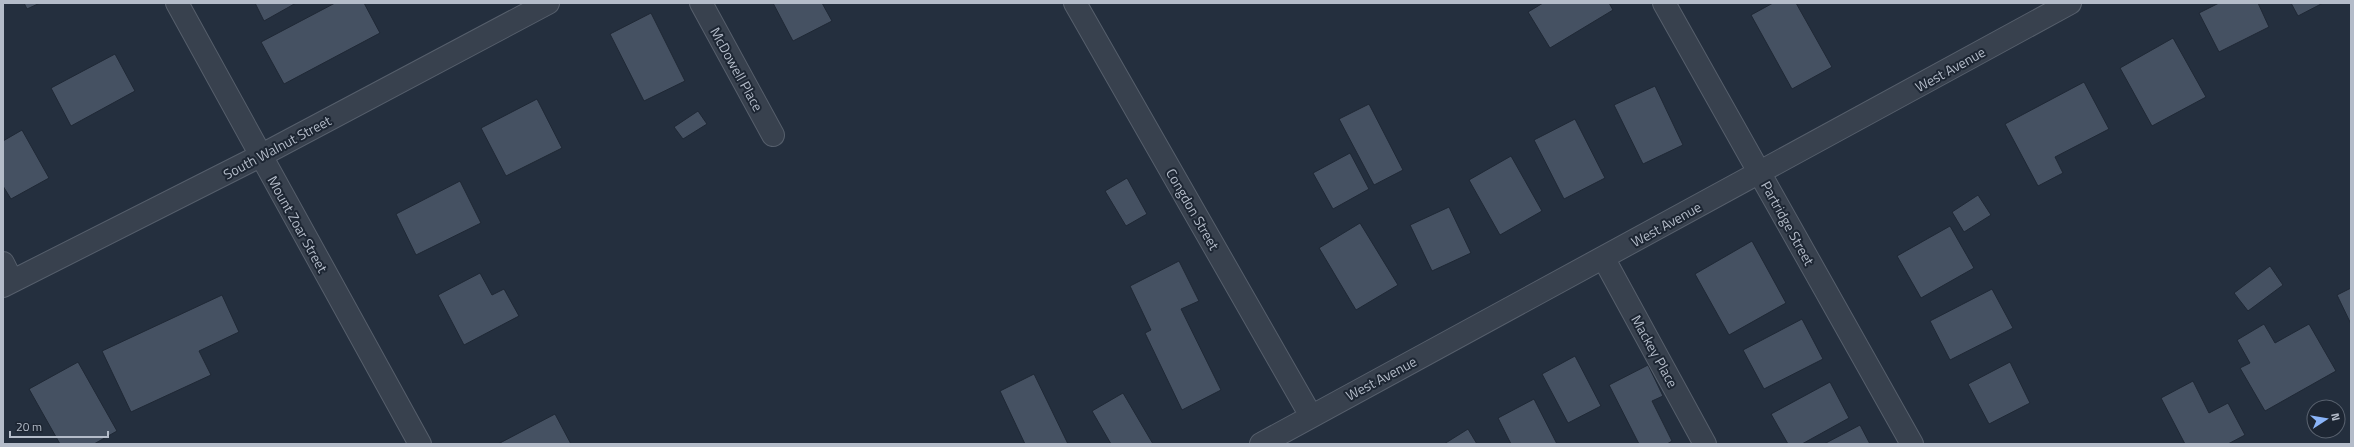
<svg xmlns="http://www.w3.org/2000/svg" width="2354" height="447" viewBox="0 0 2354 447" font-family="'Titillium Web',sans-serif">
<rect width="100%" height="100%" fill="#242f3e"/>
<path fill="#455162" stroke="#1f2835" d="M24 3H40L27 9Z
M255 3H296L264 21Z
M335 3H364L380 33 284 84 261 42Z
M773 3H822L832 21 793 41Z
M1543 3H1609L1613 10 1550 48 1528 12Z
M1773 3H1796L1832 67 1792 89 1751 15Z
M2219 3H2258L2269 27 2219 52 2199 13Z
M2291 3H2323L2298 16Z
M651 13 685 81 644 101 610 34Z
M2173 38 2206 97 2152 126 2120 68Z
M115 54 135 91 71 126 51 88Z
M2084 82 2109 129 2055 157 2063 173 2038 186 2005 124Z
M1655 86 1683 145 1643 164 1614 105Z
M537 99 562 148 506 176 481 128Z
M1369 104 1403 170 1374 185 1339 119Z
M698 111 707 124 683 139 674 127Z
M1575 119 1605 178 1564 199 1534 140Z
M22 130 49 178 11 199 3 186V141Z
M1350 153 1369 189 1333 209 1313 173Z
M1511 156 1542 211 1500 235 1469 180Z
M1127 178 1147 214 1126 226 1105 191Z
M460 181 481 223 416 255 396 214Z
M1978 195 1991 215 1964 232 1952 212Z
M1449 207 1471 253 1432 271 1410 225Z
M1360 223 1398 285 1356 310 1319 248Z
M1950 226 1974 268 1921 298 1897 256Z
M1752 241 1786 303 1729 335 1695 274Z
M1179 261 1199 301 1181 309 1221 390 1182 410 1145 333 1151 330 1130 286Z
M2270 266 2283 285 2248 311 2234 293Z
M480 273 492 295 504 289 519 316 464 345 438 295Z
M2351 288V324L2337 295Z
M1992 289 2013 328 1950 360 1930 321Z
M222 295 239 332 199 351 211 375 131 412 102 351Z
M1802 319 1823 359 1764 389 1743 350Z
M2264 324 2275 343 2309 324 2336 371 2265 411 2240 368 2250 363 2237 340Z
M1575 356 1601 406 1568 423 1542 374Z
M78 362 117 431 94 444H60L29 389Z
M2010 362 2030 403 1989 424 1968 384Z
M1648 365 1663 396 1652 401 1672 441 1667 444H1639L1609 385Z
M1034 374 1068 444H1025L1000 391Z
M2193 381 2209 413 2228 403 2245 435 2228 444H2185L2161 398Z
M1830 382 1849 418 1802 444H1788L1771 414Z
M1123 393 1153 444H1111L1092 411Z
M1534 399 1557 444H1511L1498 418Z
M555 414 571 444H498Z
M1860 425 1870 444H1824Z
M1468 429 1477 444H1444Z"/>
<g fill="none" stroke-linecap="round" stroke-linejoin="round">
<defs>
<path id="minor" d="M177 3 420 444
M701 3 773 135
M1075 3 1311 416
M1664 3 1912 444
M1604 259 1705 444
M3 263 12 281
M3 286 260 156 548 3
M1261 444 2070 3"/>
</defs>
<use href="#minor" stroke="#565f6c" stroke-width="24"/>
<use href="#minor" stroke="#38414e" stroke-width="22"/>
</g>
<g text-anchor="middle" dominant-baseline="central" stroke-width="4" stroke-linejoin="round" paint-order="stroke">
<g font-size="14" fill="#b4bcc9" stroke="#1d2633">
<text transform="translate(737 69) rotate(61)">McDowell Place</text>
<text transform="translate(1950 69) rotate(-29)">West Avenue</text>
<text transform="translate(277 147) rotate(-28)">South Walnut Street</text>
<text transform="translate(1193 209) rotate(60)">Congdon Street</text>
<text transform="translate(1788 223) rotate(61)">Partridge Street</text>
<text transform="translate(298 224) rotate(61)">Mount Zoar Street</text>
<text transform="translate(1666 224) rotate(-29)">West Avenue</text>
<text transform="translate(1655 351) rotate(61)">Mackey Place</text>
<text transform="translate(1381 378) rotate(-28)">West Avenue</text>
</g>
</g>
<rect width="2354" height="447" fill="none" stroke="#b4bcc9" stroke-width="8"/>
<g transform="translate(2326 419) rotate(78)"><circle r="19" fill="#1d2633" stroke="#59626f"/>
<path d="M0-3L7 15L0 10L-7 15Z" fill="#8ab4f8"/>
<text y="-6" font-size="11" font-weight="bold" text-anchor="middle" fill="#b4bcc9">N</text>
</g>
<path d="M10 431v6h98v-6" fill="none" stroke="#b4bcc9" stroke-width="2"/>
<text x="16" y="431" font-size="12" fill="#b4bcc9" stroke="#1d2633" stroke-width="3" paint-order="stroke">20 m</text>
</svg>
